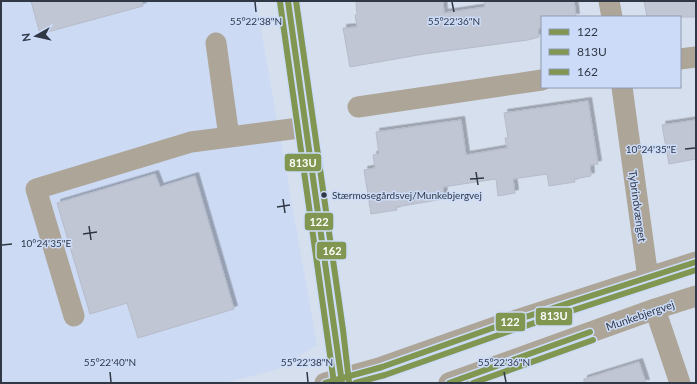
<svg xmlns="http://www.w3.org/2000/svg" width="697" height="384" viewBox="0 0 697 384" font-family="Lato,sans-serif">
<defs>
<filter id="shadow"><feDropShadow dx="3.5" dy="-3.5" stdDeviation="0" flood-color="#0004"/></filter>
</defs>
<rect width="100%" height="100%" fill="#d6dfee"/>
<path fill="#ccdaf3" d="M1 1H256L317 345 278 369 224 383H1Z"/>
<path fill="#c1c6d5" stroke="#b6bbc9" filter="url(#shadow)" d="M31 1H142L143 6 40 34Z
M356 1H443L444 13 485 7 484 1H574L576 17H542V28L538 29 539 37 528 40 424 54 350 67 343 28 357 27 355 15H357Z
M644 1H696V17H647Z
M588 101 598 164 590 165 591 176 574 179 575 182 549 186 547 174 513 179 515 193 498 196 496 179 443 187 444 199 396 207 397 210 371 214 364 170 375 168 373 155 379 154 376 132 461 120 466 155 507 148 505 138H508L504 113Z
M696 120V159L669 164 662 125Z
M155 174 160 187 195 176 234 309 138 338 127 303 90 314 57 203Z
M639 362 646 383H584V379Z"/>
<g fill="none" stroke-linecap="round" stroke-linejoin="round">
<path stroke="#aca598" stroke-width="21" d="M288 1 335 331 337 350 342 383
M609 1 612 17
M216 43 229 137
M680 59 696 57
M622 87 648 278
M358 107 542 80
M655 309 680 383
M74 316 36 189 191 142 307 127
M325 383 382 367 504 324 696 262
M449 383 655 309 696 296"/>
<defs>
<path id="bus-1" d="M288 1 342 383
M325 383 382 367 504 324 696 262
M449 383 590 332"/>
<path id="bus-2" d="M280 2 334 383
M355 383 385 375 507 332 696 270
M473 383 593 340"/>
<path id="bus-3" d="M296 1 343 330 349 382"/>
</defs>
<use href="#bus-1" stroke="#ccdcf8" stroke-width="9"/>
<use href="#bus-2" stroke="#ccdcf8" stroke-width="9"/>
<use href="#bus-3" stroke="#ccdcf8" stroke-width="9"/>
<use href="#bus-1" stroke="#819751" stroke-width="6"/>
<use href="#bus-2" stroke="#819751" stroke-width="6"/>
<use href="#bus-3" stroke="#819751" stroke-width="6"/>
</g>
<path fill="none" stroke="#303745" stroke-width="1.5" d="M255 2 256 12M452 2 454 12M685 149 695 148M476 172 478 185M470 179 484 178M283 199 285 213M277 207 290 205M89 226 91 240M83 234 97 232M2 245 12 244M110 372 111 382M307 372 308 382M504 372 506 382"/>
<circle fill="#303745" stroke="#ccdcf8" stroke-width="1.5" cx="324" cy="195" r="3.5"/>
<g text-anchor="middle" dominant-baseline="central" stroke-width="3" stroke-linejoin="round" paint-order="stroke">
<g font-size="10" fill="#303745" stroke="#ccdcf8" text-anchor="start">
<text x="332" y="195">Stærmosegårdsvej/Munkebjergvej</text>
</g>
<g font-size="11" fill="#303745" stroke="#ccdcf8">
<text transform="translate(638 206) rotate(82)">Tybrindvænget</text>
<text transform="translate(640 315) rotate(-19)">Munkebjergvej</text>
</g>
</g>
<g font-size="10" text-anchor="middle" fill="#303745" stroke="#ccdcf8" stroke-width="3" stroke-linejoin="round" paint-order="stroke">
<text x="256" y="25">55°22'38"N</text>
<text x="454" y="25">55°22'36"N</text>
<text x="651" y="153">10°24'35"E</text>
<text x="46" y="247">10°24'35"E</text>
<text x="110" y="366">55°22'40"N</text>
<text x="307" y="366">55°22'38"N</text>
<text x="504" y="366">55°22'36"N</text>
</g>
<g stroke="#ccdcf8" stroke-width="1.5">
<rect x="284" y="153" width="38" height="19" rx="4" fill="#819751"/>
<rect x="304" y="212" width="30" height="19" rx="4" fill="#819751"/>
<rect x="316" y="241" width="31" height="19" rx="4" fill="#819751"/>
<rect x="535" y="307" width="38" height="19" rx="4" fill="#819751"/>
<rect x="495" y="312" width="31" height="20" rx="4" fill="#819751"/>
</g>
<g font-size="11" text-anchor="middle" font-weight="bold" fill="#fff">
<text x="303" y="167">813U</text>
<text x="319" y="226">122</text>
<text x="332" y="255">162</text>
<text x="554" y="320">813U</text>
<text x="510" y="326">122</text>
</g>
<rect width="697" height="384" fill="none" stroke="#303745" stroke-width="4"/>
<rect x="541" y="16" width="140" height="72" fill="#ccdcf8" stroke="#8e9ab0"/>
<rect x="549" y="29" width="20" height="6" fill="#819751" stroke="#8e9ab0"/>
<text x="577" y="36" font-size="12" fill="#303745">122</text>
<rect x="549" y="49" width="20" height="6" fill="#819751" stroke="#8e9ab0"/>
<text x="577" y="56" font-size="12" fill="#303745">813U</text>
<rect x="549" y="69" width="20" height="6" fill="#819751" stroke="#8e9ab0"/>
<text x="577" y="76" font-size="12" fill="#303745">162</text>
<g transform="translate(36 36) rotate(262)" stroke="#ccdcf8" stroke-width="3" paint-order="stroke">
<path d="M0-3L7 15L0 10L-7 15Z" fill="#303745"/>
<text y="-6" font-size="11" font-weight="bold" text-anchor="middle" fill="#303745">N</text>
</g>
</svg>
